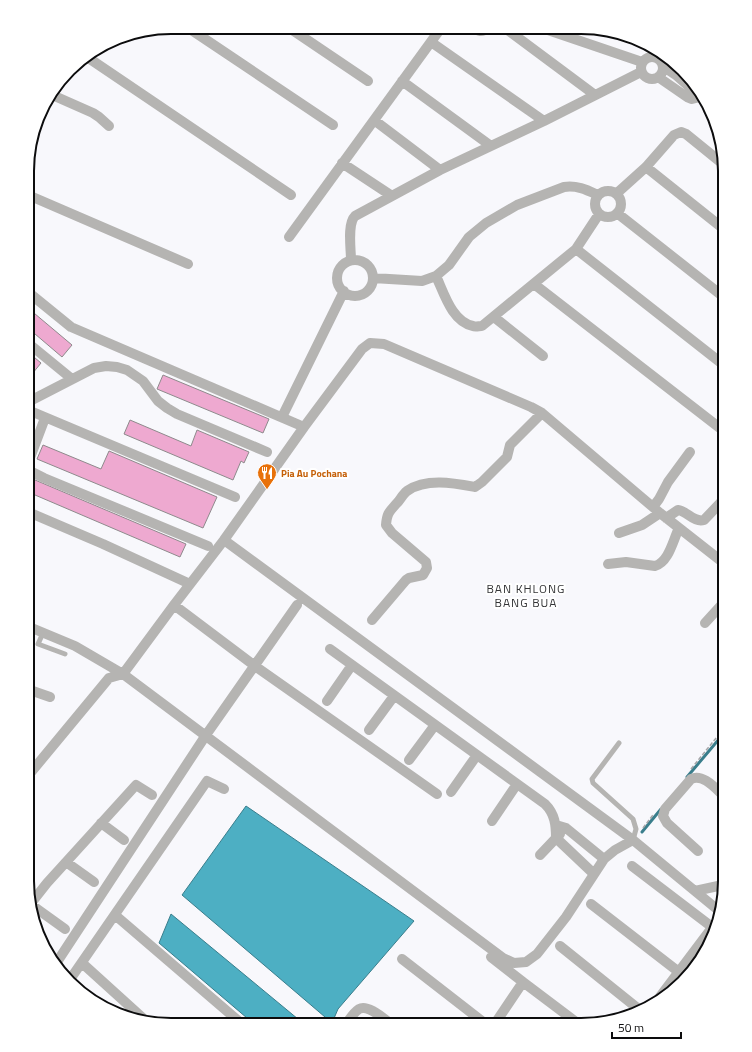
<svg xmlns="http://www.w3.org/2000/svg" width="752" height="1052" viewBox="0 0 752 1052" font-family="'Titillium Web',sans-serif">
<rect width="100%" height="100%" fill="#f8f8fc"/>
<path fill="#4dafc3" stroke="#3a7e8c" d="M246 806 414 921 338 1009 332 1023 182 895Z
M171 914 304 1024H254L159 943Z"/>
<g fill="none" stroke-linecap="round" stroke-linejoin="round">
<path stroke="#3a7e8c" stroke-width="3" d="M687 777 725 732
M642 832 661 809"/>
</g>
<path fill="#eea9d0" stroke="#8e8a8c" d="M28 308 72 345 62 357 28 328Z
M28 352 41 363 28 379Z
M163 375 269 419 263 433 157 389Z
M130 420 191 446 197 430 249 452 244 463 241 461 233 480 124 434Z
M43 445 101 469 109 451 217 497 203 528 37 459Z
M28 477 186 544 180 557 28 492Z"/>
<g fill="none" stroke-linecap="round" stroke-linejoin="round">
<path stroke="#a5a5a8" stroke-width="1.5" stroke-dasharray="4 2" stroke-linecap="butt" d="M691 769 725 727
M643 828 653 815"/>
<path stroke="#b5b4b2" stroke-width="5" d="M43 633 38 644 65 654
M619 743 592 779 593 783 633 819 636 829 633 840"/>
<path stroke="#b5b4b2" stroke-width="10" d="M187 27 333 125
M288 27 368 81
M473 28C478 31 482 33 487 28
M505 28 595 95
M542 28 642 62
M431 42 544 121
M641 68a11 11 0 1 1 22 0a11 11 0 1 1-22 0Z
M87 57 291 195
M664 67 676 75 702 98
M658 77 687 97 692 99 700 97
M402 81 491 146
M50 94 93 113 99 117 109 126
M707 104 708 110 712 114
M374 120 440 170
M342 163 392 196
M646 167 725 230
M595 204a13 13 0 1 1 26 0a13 13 0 1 1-26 0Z
M616 194 646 167 674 135 681 132 686 134 723 164
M28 195 188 264
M617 213 725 298
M289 237 441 28
M576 249 725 366
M351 260C351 249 347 224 355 216L440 170 544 121 641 72
M337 278a18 18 0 1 1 36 0a18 18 0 1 1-36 0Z
M436 276C444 293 452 322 473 326 475 327 479 326 482 326L576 249 599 214
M373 278 422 281 436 276 449 265 469 237 486 223 517 205 564 187C577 185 587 190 598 195
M534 284 725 432
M28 292 71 327 304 427
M494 317 543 356
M28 343 72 379
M28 402 94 368 106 366 117 367 127 370 143 381 158 401 167 408 177 414 267 452
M28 410 235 497
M282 417 344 291
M28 463 45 418
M28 470 44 478 208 546
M653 507 659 499 668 482 690 452
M28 512 103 544 190 584
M666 518 678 510C687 511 694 523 704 520L725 498
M619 533 642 525 660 513
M224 540 633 840 718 910
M608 564 626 562 655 566C669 562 673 540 679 528
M174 605 255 666 437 794
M372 620 406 580 409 578 423 575 427 568 426 562 392 533 386 525C387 513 389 512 397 503 400 500 403 494 407 491 426 478 453 483 475 487L482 482 507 457 510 445 542 413
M705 623 725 601
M27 626 75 646 123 674 503 958 514 963 526 962 537 954 566 917 604 859 615 850 633 840
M330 649 545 804C555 814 556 825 556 838L594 874
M27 689 50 697
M327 701 352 665
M369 730 394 696
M409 760 435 725
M27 777 109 678 123 674 174 605 224 540 304 427 362 349 370 343 384 344 531 407 542 413 660 513 725 564
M451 792 477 755
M492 821 517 784
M101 823 124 840
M556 825 566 828 604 859
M698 851 667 823 663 816 665 809 691 779C703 773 716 789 725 797
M540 855 560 834
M66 862 94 882
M632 866 712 927
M695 891 718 886H725
M32 902 47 883 136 785 152 795
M591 904 684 976
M33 906 65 929
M115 915 242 1024
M560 946 641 1011
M491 957 523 982
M402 959 487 1025
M57 962 206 735 297 605
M82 963 146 1021
M71 978 207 781 224 789
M659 998 711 929
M346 1024C349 1020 354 1012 359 1009 368 1004 384 1019 391 1024
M494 1025 523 982 580 1025"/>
</g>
<defs>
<symbol id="restaurant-pin" viewBox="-11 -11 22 30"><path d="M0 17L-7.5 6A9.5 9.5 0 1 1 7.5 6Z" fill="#e8710a" stroke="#fff"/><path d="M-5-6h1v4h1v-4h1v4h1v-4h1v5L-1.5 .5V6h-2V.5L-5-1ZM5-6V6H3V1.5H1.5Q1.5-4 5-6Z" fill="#fff"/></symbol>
</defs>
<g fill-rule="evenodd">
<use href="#restaurant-pin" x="256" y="462" width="22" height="30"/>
</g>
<g text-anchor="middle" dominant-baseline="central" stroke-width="4" stroke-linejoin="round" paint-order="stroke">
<g font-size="10" font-weight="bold" fill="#c56008" stroke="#fff" text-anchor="start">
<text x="281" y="473">Pia Au Pochana</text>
</g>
<g font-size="12" letter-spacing="1" fill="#343537" stroke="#fff">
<text x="526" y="588">BAN KHLONG<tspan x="526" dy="14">BANG BUA</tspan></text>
</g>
</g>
<path d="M0 0H752V1052H0ZM171 34H581A137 137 0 0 1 718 171V881A137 137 0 0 1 581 1018H171A137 137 0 0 1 34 881V171A137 137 0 0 1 171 34Z" fill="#fff" fill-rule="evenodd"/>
<path fill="none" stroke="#0c0c0d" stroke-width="2" d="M171 34H581A137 137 0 0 1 718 171V881A137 137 0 0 1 581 1018H171A137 137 0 0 1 34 881V171A137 137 0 0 1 171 34Z"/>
<path d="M612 1032v6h69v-6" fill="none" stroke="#0c0c0d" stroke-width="2"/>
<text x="618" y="1032" font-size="12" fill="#0c0c0d" stroke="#ffffff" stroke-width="3" paint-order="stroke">50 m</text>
</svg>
